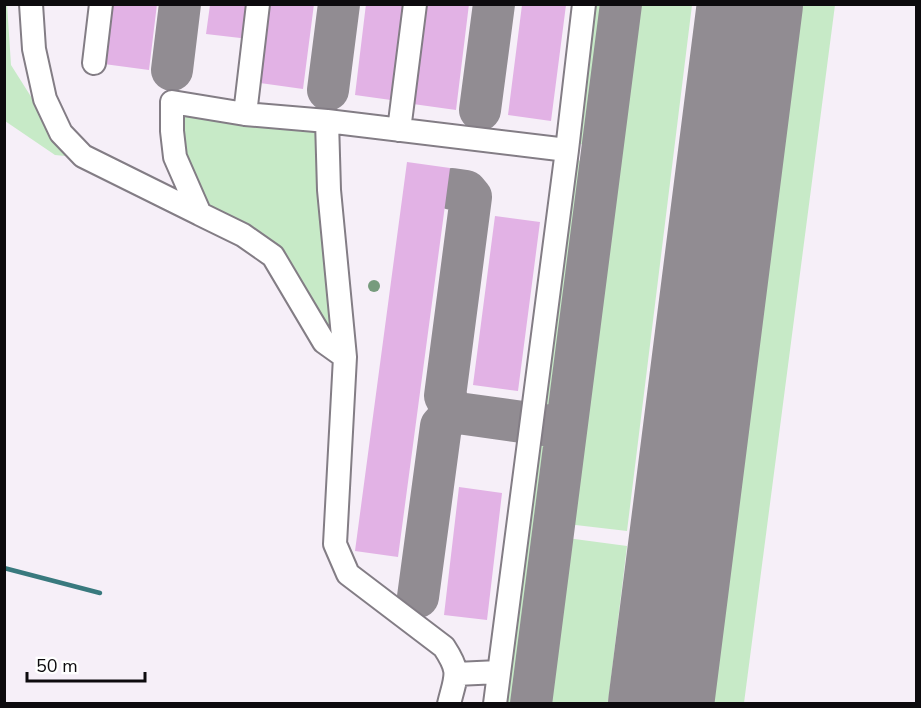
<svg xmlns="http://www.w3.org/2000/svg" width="921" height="708" viewBox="0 0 921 708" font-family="'Nunito Sans',sans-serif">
<rect width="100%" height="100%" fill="#f6eff8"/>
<path fill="#c7eac7" d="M7 4 11 65 59 141 75 157 55 155 5 121 4 5Z
M592 5H606L594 98 585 146 575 141Z
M636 5H692L627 531 567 524Z
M715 5H725L634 703H624Z
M777 5H835L744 703H691Z
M179 114 315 130 337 342 321 321 212 210 189 172Z
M572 158 583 162 552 419 540 413Z
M536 435 553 437 517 703 501 704Z
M567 538 627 546 608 703H546Z"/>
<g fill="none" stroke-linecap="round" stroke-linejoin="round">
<path stroke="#39797e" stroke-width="4.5" d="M4 568 100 593"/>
<path stroke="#918c92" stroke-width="42" d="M172 70 180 4
M328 90 339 4
M480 110 494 4
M452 189 466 191 471 197 445 396C448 403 452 409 458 413L566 428
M418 597 441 426 448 418 458 413
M531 704 621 4"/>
<path stroke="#918c92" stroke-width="106" d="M661 704 750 4"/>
</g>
<path fill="#e2b2e5" d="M112 4H157L149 70 104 64Z
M270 4H314L303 89 260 83Z
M366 4H410L398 101 355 95Z
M426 4H469L456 110 413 104Z
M210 5H254L249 39 206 34Z
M522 5H566L551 121 508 115Z
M407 162 450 168 398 557 355 551Z
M495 216 540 222 518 391 473 385Z
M459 487 502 493 487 620 444 615Z"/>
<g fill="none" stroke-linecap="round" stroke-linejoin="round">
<defs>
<path id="minor" d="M31 4 34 49 45 99 61 133 83 156 200 214
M258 4 245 114 327 121 567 150 495 704
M94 63 101 4
M245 114 172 102V131L175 157 200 214 243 235 273 256 324 342 345 357
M327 121 329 190 345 357 335 544 348 574 444 647C461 673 456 675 449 704
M399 130 415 4
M567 150 584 4
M456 674 499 672"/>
</defs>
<use href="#minor" stroke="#837d85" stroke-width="26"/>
<use href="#minor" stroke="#fff" stroke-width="22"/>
</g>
<circle fill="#779b7d" cx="374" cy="286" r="6"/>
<rect width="921" height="708" fill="none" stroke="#0d0b0e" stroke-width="12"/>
<path d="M27 672v9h118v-9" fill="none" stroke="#0d0b0e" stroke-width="3"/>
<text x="36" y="672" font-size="18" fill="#0d0b0e" stroke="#ffffff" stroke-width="4.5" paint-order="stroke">50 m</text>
</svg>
